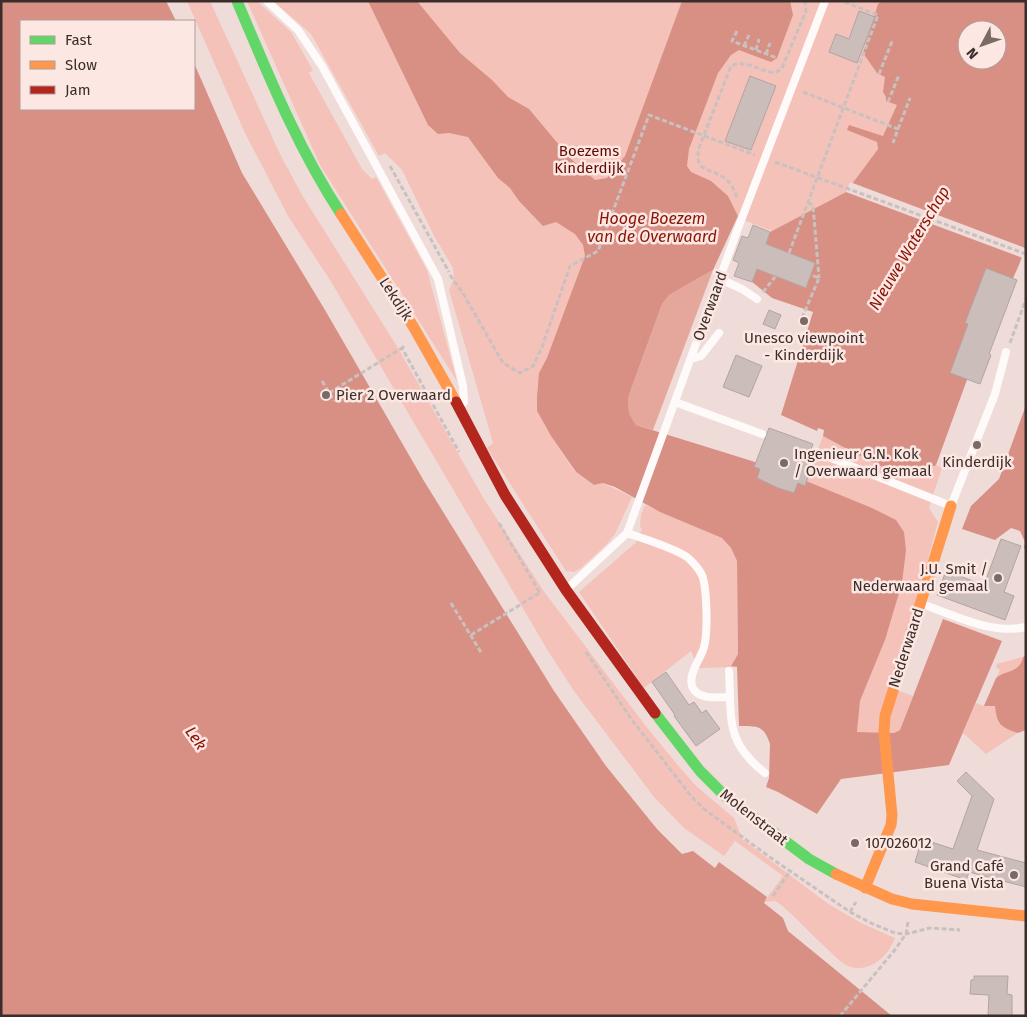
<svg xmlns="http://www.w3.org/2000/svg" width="1027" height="1017" viewBox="0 0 1027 1017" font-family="'Fira Sans',sans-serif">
<rect width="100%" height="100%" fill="#efdcd9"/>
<path fill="#f4c2b9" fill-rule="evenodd" d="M187 1H210L280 154 302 195 398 348 484 499 545 593 645 725 676 763 695 785 734 818 742 839 827 903 861 923 895 938C888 957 869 974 848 966 839 962 831 952 824 946 808 931 793 914 776 901L764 902 783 876 735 841 724 856 684 828 654 797 574 691 548 651 330 280 288 216 244 131Z
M247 1H257L291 32 313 70 309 73 362 169 372 179 376 177 427 270 457 381 320 165Z
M273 1H1026V201L883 136 848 130 877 142 878 149 846 192 772 231 746 221 737 214 713 270 686 284 662 304 637 369 628 398 609 440 538 382 537 396V411L551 436 575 472 594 485 603 483 632 497 615 534 606 545 581 568 574 572 566 571 487 448 493 443 449 290 454 278 453 268 434 236 402 170 385 153 379 156 311 34ZM967 30H997V60H967Z
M823 436C844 447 884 471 906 474 916 475 927 469 936 465L942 468 929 508 938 522 893 689 913 696 900 730 894 733 857 732 860 701 885 640 806 481Z
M645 505 722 538 731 548 737 561 738 654 731 666 737 667 698 668 691 651 644 688 579 592 634 544H635L642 529 640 527 641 515Z
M1026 656 1025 728 986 754 963 733 976 703 984 706 1000 670 996 667 997 664Z"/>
<path fill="#e5a79c" d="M713 270 653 430 636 425 629 413 628 398 662 304 669 295Z"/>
<path fill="#d89084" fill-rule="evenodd" d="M1 1H166L176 21H21V109H194V63L242 173 325 310 424 481 554 691 606 766 657 829 682 854 693 851 715 868 719 862 767 897 764 903 783 918 788 931 892 1016H1Z
M368 1H417L460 53 492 80 508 97 529 109 570 158 595 180 607 178 625 156 682 1H790L793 15 777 58 771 62 739 50 731 55 718 73 689 149 687 166 691 172 711 181 728 196 738 216 713 270 669 295 662 304 628 398 629 413 636 425 752 461 806 481 872 508 896 520 904 532 906 550 902 583 885 640 860 701 857 732 894 733 900 730 943 619 1002 641 949 765 841 779 817 814 778 792 766 787 769 778 770 744C764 725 757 726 739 726L737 667 731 666 738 654 737 561 731 548 722 538 660 512 615 487 603 483 594 485 576 472 551 436 537 411V396L539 373 547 358 585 256 583 245 575 234 556 222 543 226 519 201 510 188 498 178 468 137 449 133 438 134 428 125Z
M882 1H1026V246L1019 265 968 377 936 465C927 469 916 475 906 474 884 471 844 447 823 436L824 430 818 428 817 431 781 415 813 312 772 298 752 282 757 269 806 288 815 263 766 244 770 232 846 192 878 149 877 142 847 130 849 125 883 136 897 105 886 101V97L883 92 885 77 877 73 863 53 878 4ZM967 30H997V60H967Z
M1026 405V550L1024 548 1025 542 1020 531 1011 528 995 540 962 529 971 506 999 479Z
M1026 656V730L1018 733C1001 727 997 725 995 706H984L996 678C1006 670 1020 673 1023 657Z"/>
<path fill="#efdcd9" d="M850 182 1025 248 1023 258 846 192Z"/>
<path fill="#cbbdba" stroke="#b2a4a1" d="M859 11 875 17 857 63 829 52 836 34 849 39Z
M750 76 776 86 751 150 725 141Z
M753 225 770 232 766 244 815 263 806 288 757 269 752 282 734 276 739 263 733 260 742 236 748 238Z
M986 268 1017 280 989 354 991 355 980 384 950 373 968 324 965 323Z
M769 310 781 315 775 329 763 324Z
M736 355 762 366 749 397 723 387Z
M769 428 813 444 810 452 814 457 805 486 798 483 794 493 778 488 757 478 760 469 754 467Z
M1001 539 1021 546 1004 592 1014 596 1005 620 937 595 946 571 984 585Z
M666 672 689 705 694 702 702 713 706 710 720 729 696 746 674 716 675 715 652 682Z
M966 772 994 799 977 850 1026 863V887L969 872 966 880 915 862 922 839 953 849 972 796 957 781Z
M974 976H1008L1007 994 1012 995V1016H988L989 995 970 994 971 980H974Z"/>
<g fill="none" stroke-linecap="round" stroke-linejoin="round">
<path stroke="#c9c1c0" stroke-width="3" stroke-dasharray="5 2.5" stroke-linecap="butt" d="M737 31 732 41 777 58
M744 46 749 35
M756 50 759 39
M766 54 770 43
M879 74 893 39
M803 92 898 129 893 143
M888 102 899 75
M898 129 910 98
M775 162 1026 254
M390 166 449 272
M737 197C734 190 730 181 723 177 708 167 694 172 699 148L731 66C750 56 770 82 782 68L806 11 805 1
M808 203 813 205 819 278
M789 253 878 15 842 1
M450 275 464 295 503 363 520 373 533 366 542 347 570 266 598 251 649 115 755 155
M763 292 775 277
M802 318 819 278 811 275
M1010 343 1026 299
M404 346 402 348 459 452
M322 381 334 401
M329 393 402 348
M499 523 540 593
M451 603 482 654
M471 635 541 592
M586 652 632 720 691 796 704 809 771 858 850 912 873 924 895 933 906 934 930 928 960 930
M773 896 790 871
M850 912 856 902
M840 1016 894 951 906 934 908 922"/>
<path stroke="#fdfaf9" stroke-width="8" d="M267 1 298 30 322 66 438 279 463 386 464 402
M720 279 742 289 757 299
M691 359 701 356 719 333
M675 402 762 434
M816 452 951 506 995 394 1006 352
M627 533C644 539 672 547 687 557 693 562 701 571 703 578 707 593 708 633 704 647 701 659 685 677 694 690 702 700 719 697 730 697
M568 588 627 533 737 231 825 1
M922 604C954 615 992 635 1026 627
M729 671C732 718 724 741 765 773"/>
<path stroke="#63d668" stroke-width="11" d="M237 1C268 74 297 147 341 214
M655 713 700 771 725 796 809 859 836 874"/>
<path stroke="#ff974d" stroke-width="11" d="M341 214 413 326 456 402
M836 874 892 899 912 904 1026 916
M865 888 891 825 892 815 884 732 885 716 951 506"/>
<path stroke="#b3261e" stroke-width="11" d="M456 402 505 495 566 590 655 713"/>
</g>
<g fill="#796a67" stroke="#fce7e3" stroke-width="2">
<circle cx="804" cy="321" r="5"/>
<circle cx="326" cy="395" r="5"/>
<circle cx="977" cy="445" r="5"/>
<circle cx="784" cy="463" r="5"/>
<circle cx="998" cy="578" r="5"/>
<circle cx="855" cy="843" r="5"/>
<circle cx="1014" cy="875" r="5"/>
</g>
<g text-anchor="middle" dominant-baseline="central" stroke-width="5" stroke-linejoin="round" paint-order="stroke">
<g font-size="15" fill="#630902" stroke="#fce7e3">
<text x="589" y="151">Boezems<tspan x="589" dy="17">Kinderdijk</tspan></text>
</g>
<g font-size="15" fill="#3a2d2a" stroke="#fce7e3">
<text transform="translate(396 299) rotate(57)">Lekdijk</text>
<text transform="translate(710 306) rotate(-70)">Overwaard</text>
<text transform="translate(906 648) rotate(-72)">Nederwaard</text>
<text transform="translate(754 817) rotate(38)">Molenstraat</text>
</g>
<g font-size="15" fill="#3a2d2a" stroke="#fce7e3" text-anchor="start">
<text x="804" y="338" text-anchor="middle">Unesco viewpoint<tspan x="804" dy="17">- Kinderdijk</tspan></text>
<text x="336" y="395">Pier 2 Overwaard</text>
<text x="794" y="454">Ingenieur G.N. Kok<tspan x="794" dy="17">/ Overwaard gemaal</tspan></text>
<text x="977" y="462" text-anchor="middle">Kinderdijk</text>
<text x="988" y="569" text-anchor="end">J.U. Smit /<tspan x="988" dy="17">Nederwaard gemaal</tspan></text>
<text x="865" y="843">107026012</text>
<text x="1004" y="866" text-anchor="end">Grand Café<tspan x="1004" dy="17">Buena Vista</tspan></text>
</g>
<g font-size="16" font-style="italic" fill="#891304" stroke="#fce7e3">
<text x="652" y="218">Hooge Boezem<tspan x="652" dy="18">van de Overwaard</tspan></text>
<text transform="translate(909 248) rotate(-59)">Nieuwe Waterschap</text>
<text transform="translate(196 738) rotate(55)">Lek</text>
</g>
</g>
<rect width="1027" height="1017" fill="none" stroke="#3a2d2a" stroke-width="5"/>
<rect x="20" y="20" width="175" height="90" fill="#fce7e3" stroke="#ae9d99"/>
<rect x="30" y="36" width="25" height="8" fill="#63d668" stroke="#ae9d99"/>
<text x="65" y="45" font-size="15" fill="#3a2d2a">Fast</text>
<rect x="30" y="61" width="25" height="8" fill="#ff974d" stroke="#ae9d99"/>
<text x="65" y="70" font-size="15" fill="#3a2d2a">Slow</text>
<rect x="30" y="86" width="25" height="8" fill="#b3261e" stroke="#ae9d99"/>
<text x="65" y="95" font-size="15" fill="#3a2d2a">Jam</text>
<g transform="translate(982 45) rotate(229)"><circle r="24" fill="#fce7e3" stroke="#ae9d99"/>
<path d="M0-4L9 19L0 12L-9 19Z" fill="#796a67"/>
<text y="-8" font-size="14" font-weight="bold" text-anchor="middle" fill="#3a2d2a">N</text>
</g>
</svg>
